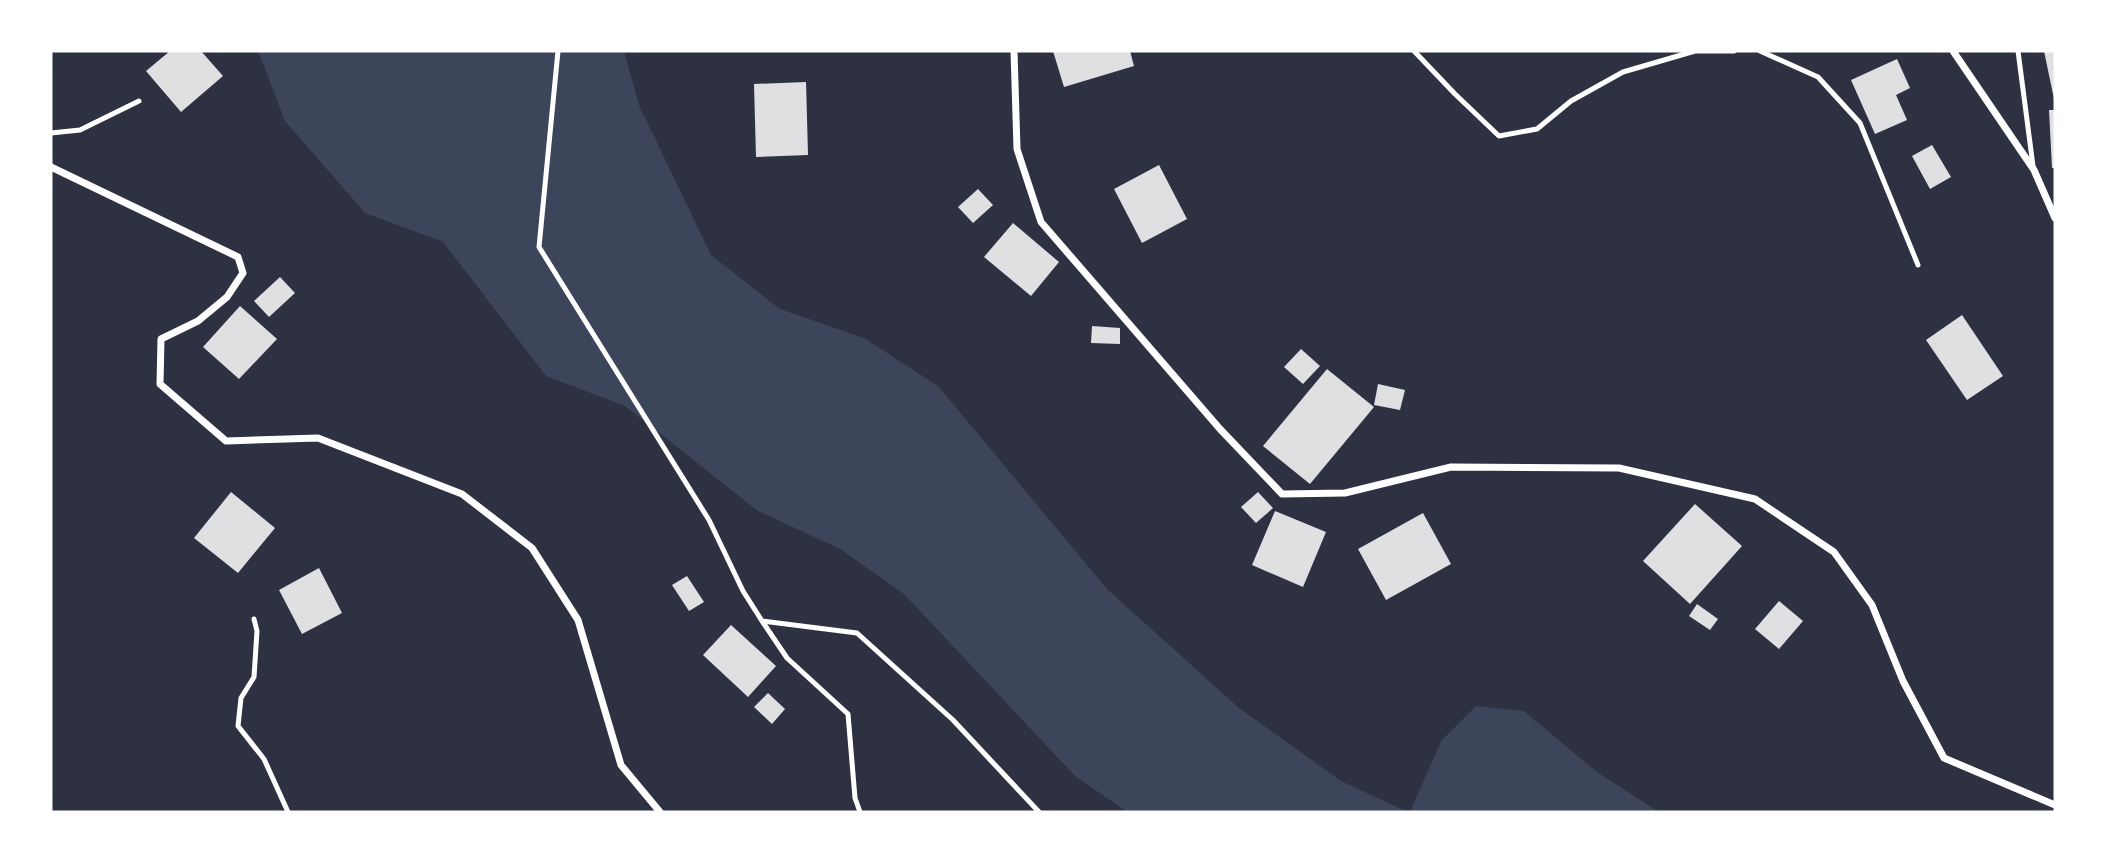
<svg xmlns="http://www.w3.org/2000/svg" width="2106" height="863" viewBox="0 0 2106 863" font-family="Helvetica,sans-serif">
<rect width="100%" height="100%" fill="#2d3142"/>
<path fill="#3c4559" d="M258 51H624L639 105 711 255 780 309 864 338 938 386 1107 589 1239 708 1341 781 1408 812H1127L1075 776 904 594 840 549 758 511 625 406 546 376 443 242 365 213 285 121Z
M1476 706 1524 711 1597 772 1659 812H1410L1441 741Z"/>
<path fill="#e0e0e3" d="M170 51H201L223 76 181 112 146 71Z
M1053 51H1130L1134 66 1064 87Z
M2044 51H2055V99H2054Z
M1897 59 1910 88 1896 95 1907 120 1875 134 1851 80Z
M806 82 808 155 756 157 754 84Z
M2049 110H2055V168H2052Z
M1932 145 1951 177 1930 189 1912 156Z
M1159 165 1187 219 1142 243 1114 189Z
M978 189 993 205 973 223 958 207Z
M1013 223 1059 262 1031 296 984 257Z
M280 277 295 293 269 317 254 301Z
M240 306 277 339 239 379 203 347Z
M1962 315 2003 376 1967 400 1926 340Z
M1092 326 1120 328V344L1091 343Z
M1301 349 1320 366 1303 384 1284 367Z
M1327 369 1374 407 1310 484 1263 446Z
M1378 384 1405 390 1400 410 1374 405Z
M231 492 275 528 238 573 194 538Z
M1258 492 1273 508 1256 523 1241 507Z
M1695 504 1742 546 1690 604 1643 561Z
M1275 511 1326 532 1303 587 1252 565Z
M1423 513 1451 564 1386 600 1358 549Z
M319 568 342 613 302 634 279 590Z
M687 576 704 602 689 611 672 585Z
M1779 601 1803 621 1779 649 1755 629Z
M1697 604 1718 619 1710 630 1689 616Z
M731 625 776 666 748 697 703 655Z
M768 693 785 709 772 724 754 707Z"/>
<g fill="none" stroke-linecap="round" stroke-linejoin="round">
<path stroke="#fff" stroke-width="5" d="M558 51 539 247 709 520 743 591 762 621 787 658 848 714 855 798 860 812
M1414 51 1455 94 1499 136 1537 129 1571 101 1623 72 1695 51H1734
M1760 51 1818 77 1860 123 1918 265
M2018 51 2033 166
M51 133 80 130 139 101
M254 619 257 631 254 677 241 698 238 726 264 759 288 812
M762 621 857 633 953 720 1039 812"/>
<path stroke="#fff" stroke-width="7" d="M1014 51 1017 149 1041 222 1220 429 1282 494 1345 493 1451 467 1619 468 1755 499 1834 552 1872 605 1903 681 1944 758 2055 805
M1953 51 2034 170 2055 218
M51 167 238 257 243 273 227 297 198 321 161 339 160 384 226 441 318 438 462 494 532 548 578 620 621 765 660 812"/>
</g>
<rect width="2106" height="863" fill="none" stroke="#ffffff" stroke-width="105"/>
</svg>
